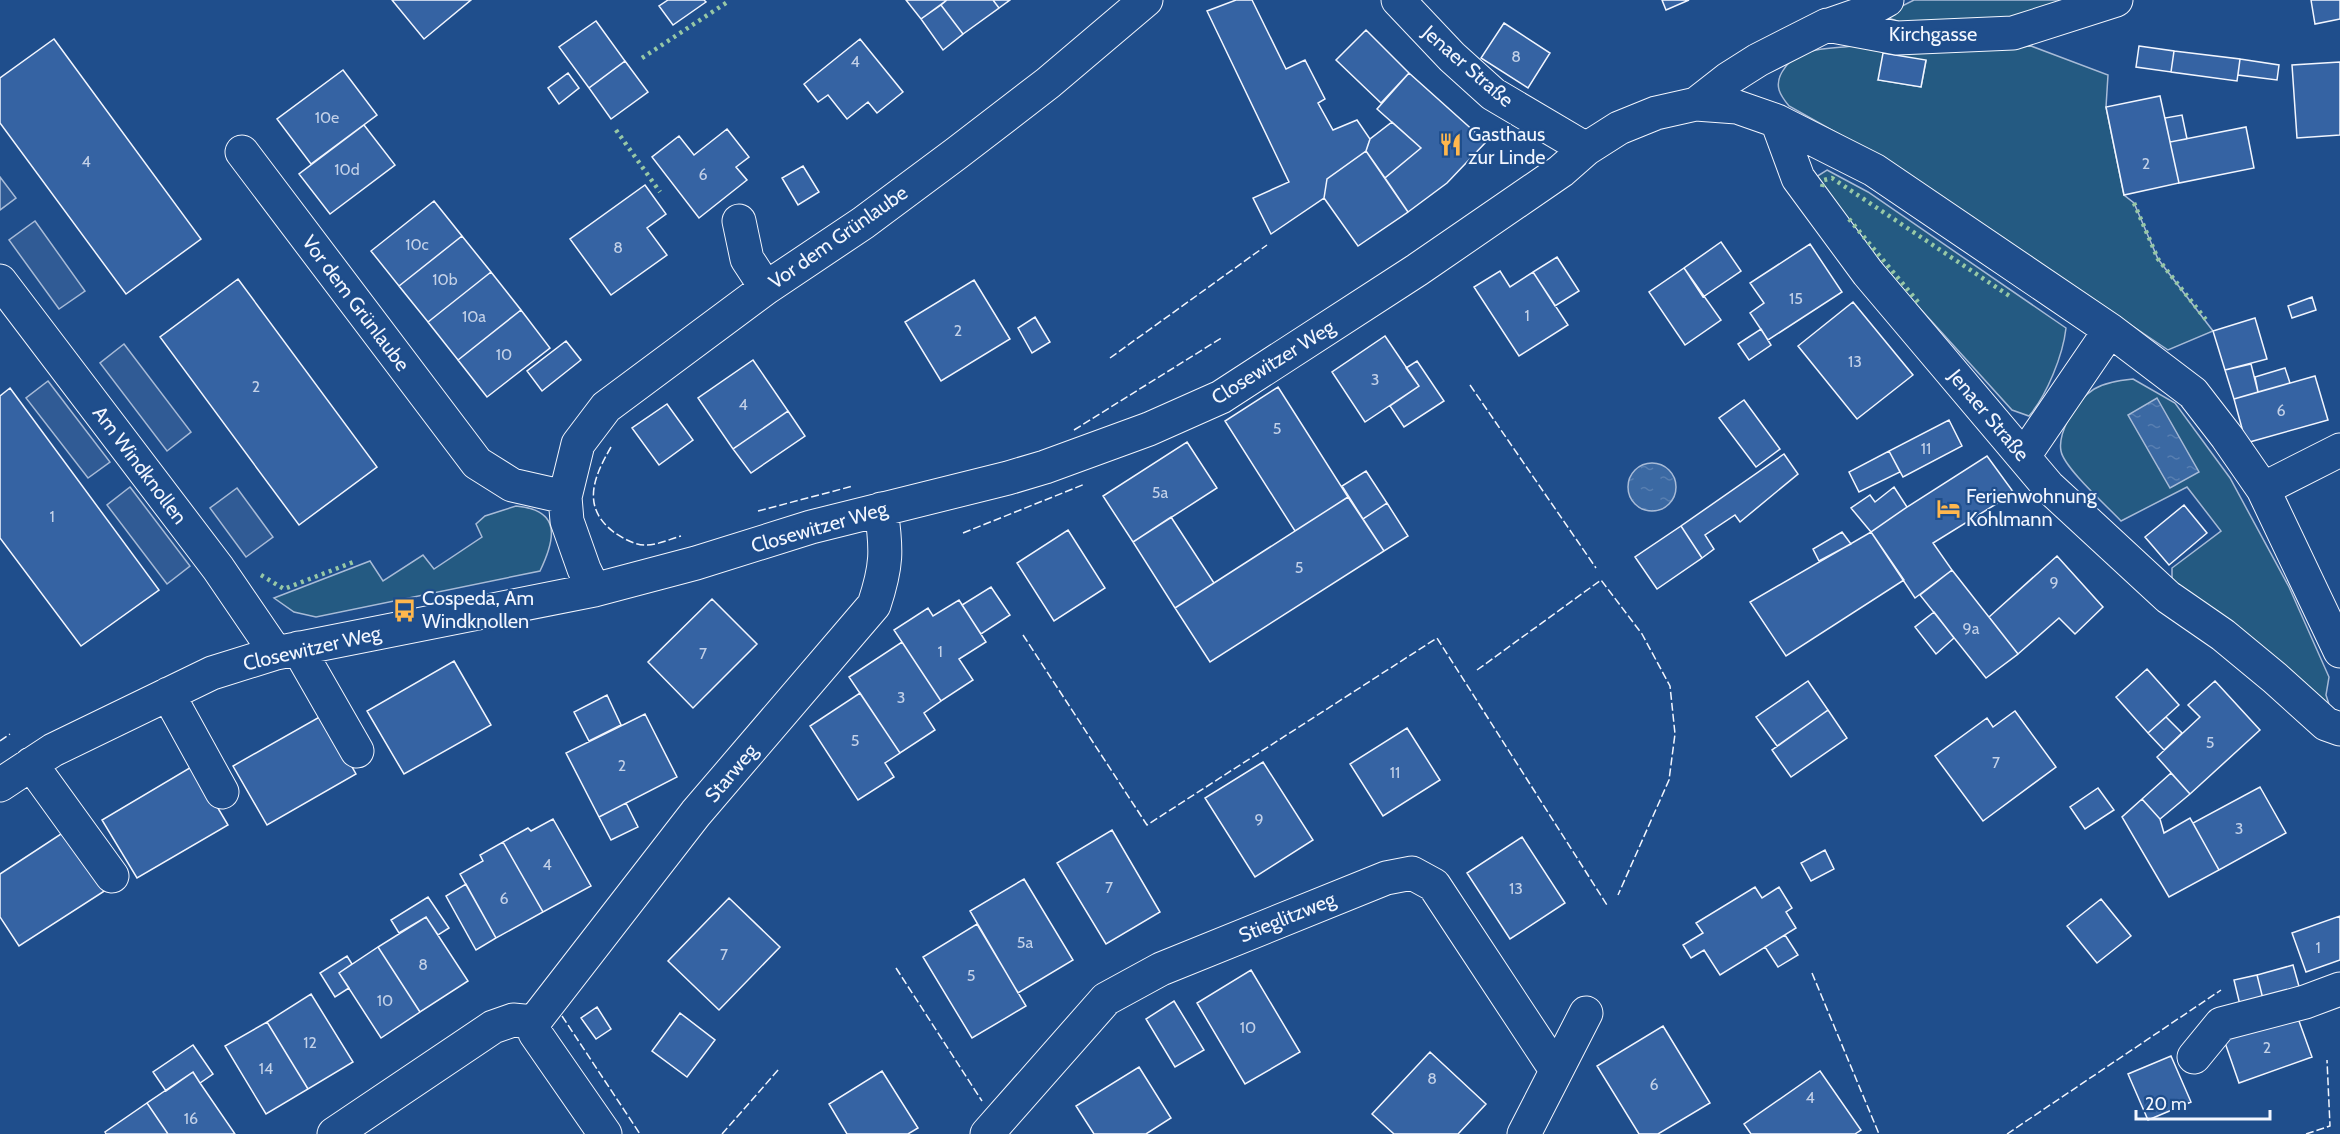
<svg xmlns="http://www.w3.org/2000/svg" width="2340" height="1134" viewBox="0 0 2340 1134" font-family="Cabin,sans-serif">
<defs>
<pattern id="water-ripples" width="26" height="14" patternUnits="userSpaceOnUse" patternTransform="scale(1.5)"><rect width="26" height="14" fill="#3b69a3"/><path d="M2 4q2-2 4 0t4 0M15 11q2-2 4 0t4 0" fill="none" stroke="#587fb1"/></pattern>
</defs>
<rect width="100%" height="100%" fill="#1f4e8c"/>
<path fill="#245a82" stroke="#a8bbd7" stroke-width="1.5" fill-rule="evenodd" d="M1914 0H2066L2011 21 1919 28 1882 16Z
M1854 46 1951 52 2031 46 2108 75 2106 107 2124 195 2134 203 2158 259 2213 331 2168 350 1892 164 1789 106C1780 95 1774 86 1782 72 1796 46 1828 49 1854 46ZM1926 61 1921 87 1879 80Z
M1827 170 1868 192 2066 328C2063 355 2047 395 2029 416L2012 410 1915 303 1817 188 1816 177Z
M2133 379 2175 403 2230 478 2289 587 2329 677 2326 695 2333 717 2172 580V568L2221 531 2187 487 2121 521C2108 507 2064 468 2061 451 2059 441 2063 430 2068 420 2084 389 2100 382 2133 379Z
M516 506C561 510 556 538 540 571L316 617 294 612 274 598 370 561 383 581 423 555 434 569 482 537 476 524 485 516Z"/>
<path fill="#305b95" stroke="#a8bbd7" stroke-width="1.5" d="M0 177 16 198 0 210Z
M35 221 85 291 59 309 9 240Z
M124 344 191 432 167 451 100 363Z
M48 381 110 462 88 478 26 398Z
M130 487 190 566 167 584 107 505Z
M237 488 273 537 246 557 210 508Z"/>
<path fill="url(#water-ripples)" stroke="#a8bbd7" stroke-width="1.5" d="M2157 398 2199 472 2170 488 2128 415Z
M1628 487a24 24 0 1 1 48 0a24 24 0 1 1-48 0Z"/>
<path fill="#3563a3" stroke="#f2f6ff" stroke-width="1.5" d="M392 0H471L424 39Z
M668 0H704L706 2 673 25 659 6Z
M906 0H947L921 19Z
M947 0H993L999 8 963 34 941 5Z
M993 0H1010L999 8Z
M1236 0H1252L1286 69 1305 60 1325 99 1318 103 1333 130 1357 120 1370 139 1366 151 1327 179 1324 198 1271 234 1253 198 1289 182 1207 11Z
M1662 0H1689L1666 10Z
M2311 0H2340V19L2315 24Z
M941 5 963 34 943 50 921 19Z
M596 21 625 61 589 88 559 47Z
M1504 23 1550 53 1528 88 1481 58Z
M1366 30 1409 73 1381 103 1336 60Z
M54 39 201 239 126 294 0 123V78Z
M860 39 903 92 877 113 868 102 847 119 828 95 818 102 804 84Z
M2139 46 2174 51 2171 72 2136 67Z
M2174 51 2240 59 2237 81 2171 72Z
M1883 53 1926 60 1921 87 1878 80Z
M2240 59 2279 65 2277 80 2238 75Z
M625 61 648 92 611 119 589 88Z
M2340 62V135L2297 138 2292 65Z
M343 70 377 115 311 164 277 119Z
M568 73 579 88 559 104 548 88Z
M1409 73 1486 142 1447 183 1408 212 1385 178 1421 148 1377 109Z
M2160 96 2179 183 2124 195 2106 107Z
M2182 115 2187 139 2170 142 2165 118Z
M1392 122 1421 148 1385 178 1366 151 1370 139Z
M364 125 395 165 330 214 299 174Z
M2246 127 2254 168 2179 183 2170 142Z
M727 129 749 157 736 167 747 180 699 218 652 157 679 136 694 155Z
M1366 151 1408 212 1358 246 1324 198 1327 179Z
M803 166 819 192 798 205 782 178Z
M645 185 666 214 647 228 667 255 611 295 570 239Z
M434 201 462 236 399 286 371 251Z
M462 236 491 272 428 322 399 286Z
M1721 242 1741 271 1703 297 1684 268Z
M1810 244 1842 292 1768 340 1750 313 1764 303 1750 283Z
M1557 257 1579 291 1555 306 1533 272Z
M1684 268 1721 320 1685 345 1649 292Z
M1500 271 1510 287 1533 272 1568 325 1519 356 1474 287Z
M491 272 521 310 458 360 428 322Z
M238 279 377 467 299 525 160 337Z
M974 280 1010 339 941 381 905 322Z
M2312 297 2316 310 2292 318 2288 306Z
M1853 302 1913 375 1857 419 1798 346Z
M521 310 550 348 487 397 458 360Z
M1035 317 1050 342 1032 353 1018 328Z
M2255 318 2267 359 2225 370 2213 331Z
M1761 329 1771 345 1749 360 1738 344Z
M1385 336 1419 386 1365 422 1332 372Z
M566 341 581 360 542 391 527 371Z
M753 360 788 411 733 449 698 398Z
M1417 361 1444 401 1404 427 1390 406 1419 386 1406 368Z
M2251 364 2258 392 2234 399 2225 370Z
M2285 368 2290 383 2258 392 2255 377Z
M2315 376 2328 420 2246 443 2234 399Z
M1278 387 1348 497 1295 531 1225 421Z
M10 388 159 590 81 646 0 538V396Z
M1744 400 1780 449 1756 467 1719 418Z
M667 404 693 440 659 465 632 428Z
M788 411 805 436 751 473 733 449Z
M1949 420 1962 446 1903 477 1889 451Z
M1187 442 1217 488 1133 542 1103 496Z
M1889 451 1900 472 1859 492 1849 472Z
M1784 454 1798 474 1740 522 1735 515 1705 535 1714 549 1702 558 1681 526Z
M1987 456 2014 493 1933 543 1952 570 1915 598 1871 532 1907 507Z
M1366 471 1387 503 1363 519 1342 486Z
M1894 487 1907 507 1871 532 1851 508 1870 495 1875 502Z
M1348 497 1384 551 1210 662 1175 608Z
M1387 503 1408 536 1384 551 1363 519Z
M2184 505 2207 533 2169 565 2145 537Z
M1171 517 1214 583 1175 608 1133 542Z
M1681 526 1702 558 1657 589 1635 557Z
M1068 530 1105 588 1054 621 1017 563Z
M1842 532 1851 544 1819 561 1813 549Z
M1871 532 1904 580 1786 656 1750 602Z
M2057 556 2103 607 2075 634 2059 618 2018 654 1989 617Z
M1952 570 2018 654 1986 678 1920 595Z
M991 587 1010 615 981 634 962 605Z
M712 599 757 644 693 708 648 662Z
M959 600 986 642 959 659 973 680 941 701 894 630 928 608 933 616Z
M1934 612 1954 638 1936 654 1915 627Z
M902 642 941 701 924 713 935 730 900 753 849 677Z
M454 661 491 725 404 774 367 711Z
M2147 669 2179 705 2148 733 2116 697Z
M1808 681 1828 710 1777 746 1756 717Z
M2215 681 2260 730 2190 794 2157 757 2200 717 2188 705Z
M860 693 900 753 885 763 894 777 858 800 810 726Z
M607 695 621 725 589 741 574 712Z
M1828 710 1847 738 1791 777 1772 750Z
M2015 711 2056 767 1983 821 1935 756 1987 718 1993 727Z
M645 714 677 777 599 817 566 753Z
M323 715 356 774 267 825 233 766Z
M2166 717 2182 733 2164 750 2148 733Z
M1407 728 1440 780 1383 816 1350 764Z
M1263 762 1313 840 1255 877 1205 798Z
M193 766 228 825 137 878 102 820Z
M2171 773 2190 794 2160 819 2142 799Z
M2260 787 2286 833 2219 870 2193 823Z
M2098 788 2114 810 2085 829 2070 807Z
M2142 799 2160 819 2164 833 2190 818 2219 870 2169 897 2122 817Z
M626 803 638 827 611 840 599 817Z
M553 819 591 886 543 912 503 842 528 828 531 831Z
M67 830 106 890 19 946 0 917V874Z
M1112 830 1160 912 1106 944 1057 863Z
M1522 837 1565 903 1510 939 1467 873Z
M503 842 543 912 496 938 460 874 483 861 480 855Z
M1825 850 1834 869 1811 881 1801 863Z
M1024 879 1073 960 1018 993 970 911Z
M466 884 496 938 476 950 446 896Z
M1755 887 1762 898 1779 887 1792 908 1786 912 1796 928 1720 975 1704 950 1691 958 1683 945 1703 933 1696 923Z
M428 897 449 928 438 935 426 917 399 933 391 920Z
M729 898 780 947 719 1010 668 961Z
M2101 899 2131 936 2097 963 2067 926Z
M2340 916V960L2306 972 2292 933Z
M426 917 468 981 420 1012 378 947Z
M977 924 1026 1006 972 1038 923 957Z
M1785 935 1798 955 1778 967 1765 947Z
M378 947 420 1012 381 1038 339 973Z
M347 956 352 964 339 973 349 988 335 997 320 973Z
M2293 965 2300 990 2263 999 2257 975Z
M1251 970 1300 1052 1245 1084 1197 1003Z
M2257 975 2263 999 2240 1005 2234 980Z
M311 994 353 1062 308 1089 267 1022Z
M1174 1001 1204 1050 1175 1067 1146 1019Z
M597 1007 611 1029 596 1039 581 1018Z
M2295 1010 2312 1057 2239 1083 2223 1037Z
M680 1013 715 1040 687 1077 652 1051Z
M267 1022 308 1089 266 1114 225 1046Z
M1663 1026 1710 1103 1658 1134H1639L1597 1066Z
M193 1045 213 1074 200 1083 193 1072 166 1091 153 1072Z
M1430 1052 1486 1104 1458 1134H1394L1372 1114Z
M2171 1056 2191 1102 2148 1120 2128 1074Z
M1139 1067 1171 1118 1146 1134H1094L1076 1106Z
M882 1071 918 1128 908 1134H847L829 1104Z
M1820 1071 1861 1130 1855 1134H1751L1744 1124Z
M193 1072 200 1083 235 1134H168L147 1103Z
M147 1103 168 1134H106L105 1132Z"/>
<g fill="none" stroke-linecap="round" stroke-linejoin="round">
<defs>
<path id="minor" d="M1398 0 1452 57 1493 94 1586 149
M1829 25 1864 13 1887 0
M1696 104 1728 79 1758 60 1827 25 1897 38 2013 33 2116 0
M1777 121 1798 178 1868 273 2048 486 2168 597 2223 635 2275 678 2326 724 2340 729
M242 152 477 463 512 485 565 497
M739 221 747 259 766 288
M0 281 218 568 276 653
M2024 456 2110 330
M2263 489 2340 450
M594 590 584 569 567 521 565 497 578 444 606 407 766 288 863 223 957 153 1048 83 1146 0
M298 648 357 751
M168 694 222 792
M31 764 112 876
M0 785 53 750 212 673 276 653 594 590 696 563 811 527 1008 478 1045 467 1149 429 1221 397 1417 270 1561 171 1586 149 1619 128 1656 113 1696 104 1737 107 1777 121 1874 170 2110 330 2193 393 2227 437 2263 489 2340 651
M2194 1057 2221 1024 2305 1002 2340 989
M334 1134 493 1027 513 1020 534 1022
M605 1134 535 1033 534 1022 696 813 874 605C887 566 887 550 881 509
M987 1134 1106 999 1161 969 1386 878 1412 873 1434 885 1556 1070
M1524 1134 1586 1013"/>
</defs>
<use href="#minor" stroke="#f2f6ff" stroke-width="35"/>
<use href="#minor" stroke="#1f4e8c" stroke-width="33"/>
<path stroke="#97c8a6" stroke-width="4.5" stroke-dasharray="3 4.5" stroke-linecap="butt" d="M642 58 729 1
M616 130 660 192
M1822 187 1824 180 1832 178 2011 297
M2134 203 2158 259 2207 321
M1849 219 1918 302
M261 575 284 589 356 561"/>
<path stroke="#f2f6ff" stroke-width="1.5" stroke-dasharray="8 3" stroke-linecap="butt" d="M1110 358 1267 245
M1470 385 1596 568
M1074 430 1223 337
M611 447C593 478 581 508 615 533 623 538 634 545 645 545 655 546 670 539 681 536
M758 511 853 486
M963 533 1085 484
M1023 635 1147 825 1437 638 1607 905
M1477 670 1601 580 1642 634 1670 686 1675 734 1669 780 1618 895
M0 741 10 734
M896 968 982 1101
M1812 973 1879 1134
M562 1016 640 1134
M722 1134 779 1069
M2007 1134 2221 990
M2306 1134 2330 1126 2327 1060"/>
</g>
<defs>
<symbol id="restaurant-bare" viewBox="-9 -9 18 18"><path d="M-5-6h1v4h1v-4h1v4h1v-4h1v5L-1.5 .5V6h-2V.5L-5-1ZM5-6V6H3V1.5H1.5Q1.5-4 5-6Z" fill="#ffb74d" stroke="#1f4e8c" stroke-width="2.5" paint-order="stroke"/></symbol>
<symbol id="hotel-bare" viewBox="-9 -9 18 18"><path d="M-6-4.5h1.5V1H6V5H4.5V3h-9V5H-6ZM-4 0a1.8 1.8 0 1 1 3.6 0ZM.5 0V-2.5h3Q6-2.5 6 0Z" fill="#ffb74d" stroke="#1f4e8c" stroke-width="2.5" paint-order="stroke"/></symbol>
<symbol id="bus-bare" viewBox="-9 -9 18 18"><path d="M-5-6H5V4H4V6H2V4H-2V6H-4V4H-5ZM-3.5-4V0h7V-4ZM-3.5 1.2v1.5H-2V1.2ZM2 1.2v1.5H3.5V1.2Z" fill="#ffb74d" stroke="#1f4e8c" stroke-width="2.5" paint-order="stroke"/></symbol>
</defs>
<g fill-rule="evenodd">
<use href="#restaurant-bare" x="1434" y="128" width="33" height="33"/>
<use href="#hotel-bare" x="1932" y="492" width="33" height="33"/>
<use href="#bus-bare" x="388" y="594" width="33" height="33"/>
</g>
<g text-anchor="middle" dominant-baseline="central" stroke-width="4.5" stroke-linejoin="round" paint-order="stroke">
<g font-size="16" fill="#c3d1e8">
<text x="1516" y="56">8</text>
<text x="855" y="61">4</text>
<text x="327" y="117">10e</text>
<text x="86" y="161">4</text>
<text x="2146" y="163">2</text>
<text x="347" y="169">10d</text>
<text x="703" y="174">6</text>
<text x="417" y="244">10c</text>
<text x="618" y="247">8</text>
<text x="445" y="279">10b</text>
<text x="1796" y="298">15</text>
<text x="1527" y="315">1</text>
<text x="474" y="316">10a</text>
<text x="958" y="330">2</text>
<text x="504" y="354">10</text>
<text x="1855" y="361">13</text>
<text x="1375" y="379">3</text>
<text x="256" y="386">2</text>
<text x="743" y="404">4</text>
<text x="2281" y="410">6</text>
<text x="1277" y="428">5</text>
<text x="1926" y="448">11</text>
<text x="1160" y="492">5a</text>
<text x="52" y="516">1</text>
<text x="1299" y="567">5</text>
<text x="2054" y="582">9</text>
<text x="1971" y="628">9a</text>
<text x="940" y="651">1</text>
<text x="703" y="653">7</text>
<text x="901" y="697">3</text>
<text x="855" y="740">5</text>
<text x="2210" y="742">5</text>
<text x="1996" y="762">7</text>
<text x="622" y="765">2</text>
<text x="1395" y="772">11</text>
<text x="1259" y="819">9</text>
<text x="2239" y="828">3</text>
<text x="547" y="864">4</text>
<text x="1109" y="887">7</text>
<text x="1516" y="888">13</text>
<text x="504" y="898">6</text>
<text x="1025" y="942">5a</text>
<text x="2318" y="947">1</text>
<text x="724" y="954">7</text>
<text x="423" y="964">8</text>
<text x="971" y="975">5</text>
<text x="385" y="1000">10</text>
<text x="1248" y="1027">10</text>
<text x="310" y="1042">12</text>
<text x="2267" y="1047">2</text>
<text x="266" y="1068">14</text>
<text x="1432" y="1078">8</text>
<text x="1654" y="1084">6</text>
<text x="1810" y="1097">4</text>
<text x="191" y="1118">16</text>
</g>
<g font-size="20" fill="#f2f6ff" stroke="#1f4e8c">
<text x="1933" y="34">Kirchgasse</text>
<text transform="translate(1468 66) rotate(41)">Jenaer Straße</text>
<text transform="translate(838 237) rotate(-35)">Vor dem Grünlaube</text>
<text transform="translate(356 303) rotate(53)">Vor dem Grünlaube</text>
<text transform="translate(1273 362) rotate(-32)">Closewitzer Weg</text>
<text transform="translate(1989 415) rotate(50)">Jenaer Straße</text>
<text transform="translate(140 465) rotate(53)">Am Windknollen</text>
<text transform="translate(819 527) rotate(-16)">Closewitzer Weg</text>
<text transform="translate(312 648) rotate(-13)">Closewitzer Weg</text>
<text transform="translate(731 773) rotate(-50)">Starweg</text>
<text transform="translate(1287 917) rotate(-22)">Stieglitzweg</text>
</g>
<g font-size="20" fill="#f2f6ff" stroke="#1f4e8c" text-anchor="start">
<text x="1468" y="134">Gasthaus<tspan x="1468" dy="23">zur Linde</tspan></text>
<text x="1966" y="496">Ferienwohnung<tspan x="1966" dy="23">Kohlmann</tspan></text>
<text x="422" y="598">Cospeda, Am<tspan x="422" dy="23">Windknollen</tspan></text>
</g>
</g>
<path d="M2136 1110v9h134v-9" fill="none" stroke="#f2f6ff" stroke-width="3"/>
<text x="2145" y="1110" font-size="18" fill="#f2f6ff" stroke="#1f4e8c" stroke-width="4.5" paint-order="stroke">20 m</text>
</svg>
